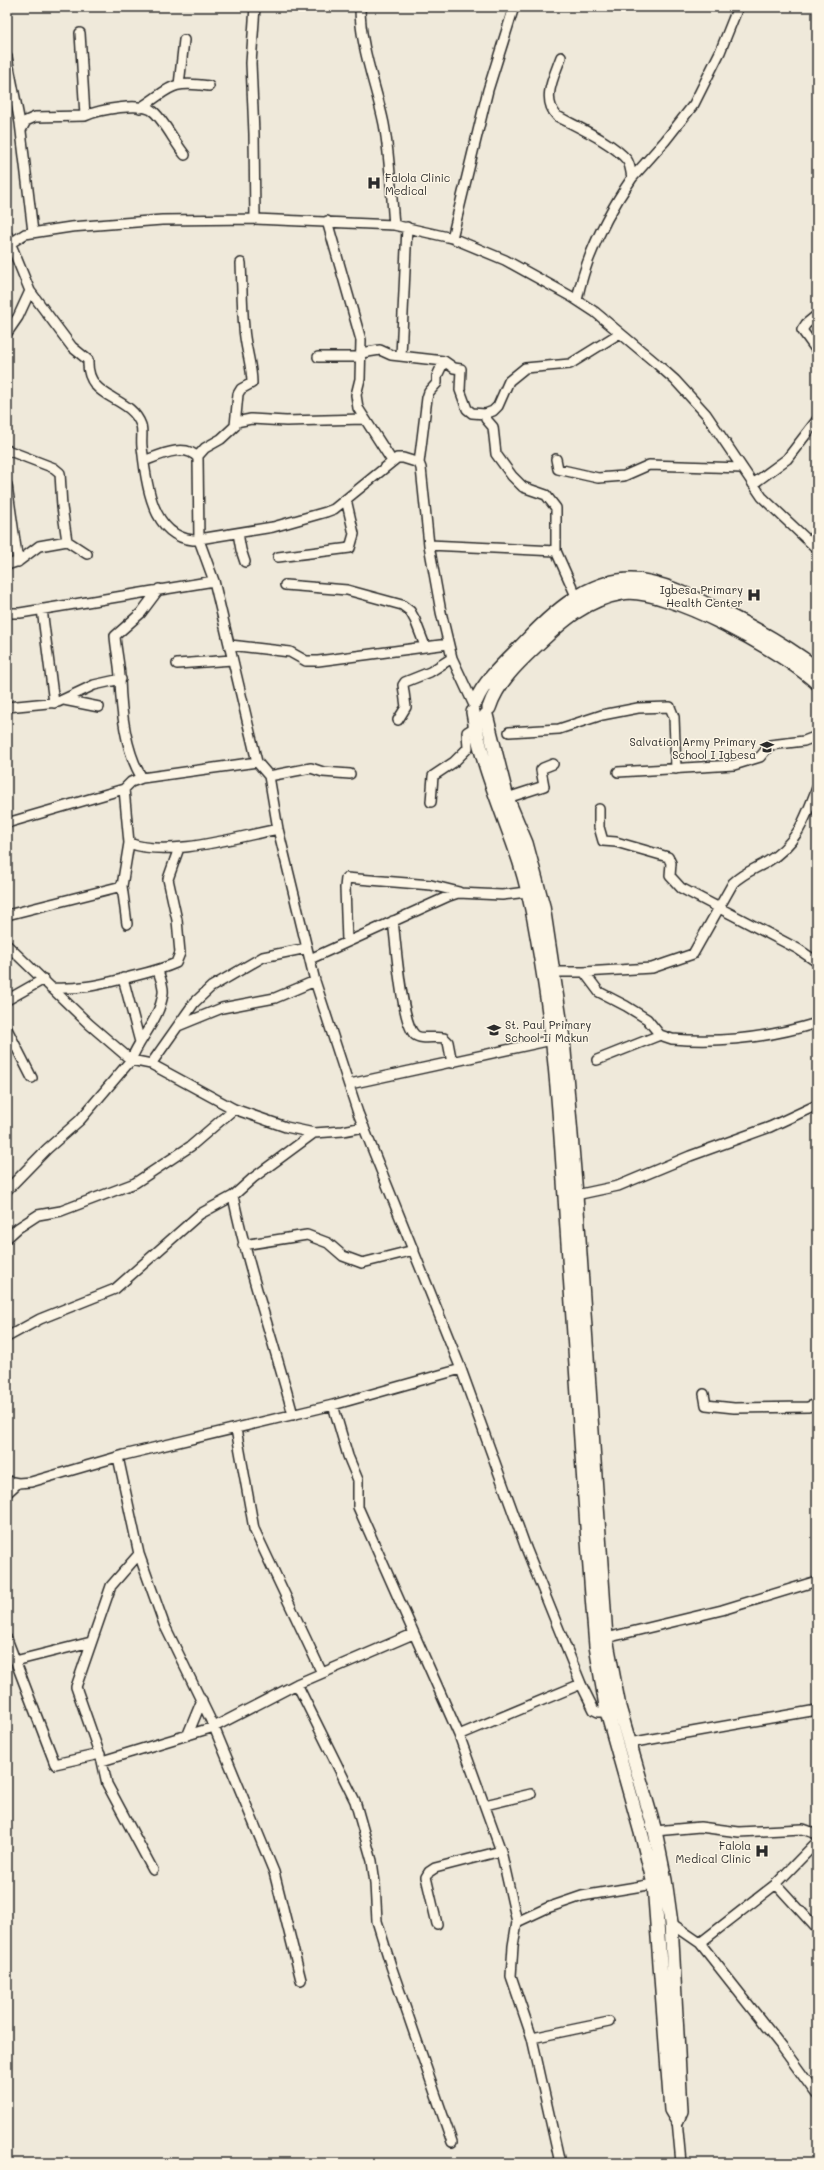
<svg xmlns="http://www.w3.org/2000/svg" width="824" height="2170" viewBox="0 0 824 2170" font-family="Mali,sans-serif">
<rect width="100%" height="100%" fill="#efe9da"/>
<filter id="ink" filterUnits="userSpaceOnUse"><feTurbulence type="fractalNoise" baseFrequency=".025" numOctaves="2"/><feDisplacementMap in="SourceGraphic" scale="8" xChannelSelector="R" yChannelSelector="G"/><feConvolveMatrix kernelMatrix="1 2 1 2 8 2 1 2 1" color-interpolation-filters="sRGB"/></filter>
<g filter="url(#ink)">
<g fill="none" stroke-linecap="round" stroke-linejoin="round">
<defs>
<path id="street" d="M255 7 251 63 254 134 255 219
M360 7C360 48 376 85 384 124 390 157 391 191 394 225
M80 33 85 116
M7 57 20 123 33 232
M561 57C554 77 541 99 557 116 577 127 612 142 627 160 630 164 631 172 632 178 606 216 586 255 577 300
M179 85 184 40
M140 108C171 89 168 80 209 86
M21 130 26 121 35 117 85 116C98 110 142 101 154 112 165 122 175 143 185 155
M632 178 665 141 694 104 720 52 738 7
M327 221 361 340 360 379 356 395 358 408 392 461
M7 235 30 291 72 347 88 360C86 401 130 394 141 425 143 431 141 440 142 447 146 481 151 536 193 540L273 527 326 512 334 509 397 458H403L419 463 421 468 429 545 441 612 452 658 473 703
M452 238 488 90 514 7
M11 243 25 234 71 227 162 220 255 219 394 225 452 238 505 260 572 297 595 312 657 364 675 380 706 414 762 497 817 549
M817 315 806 324 802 330 817 351
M7 333 18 317 30 291
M361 353 380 350 391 355 444 361 454 368 461 369 460 390 467 409 472 413 485 414 493 411 498 406 509 381 525 368 570 364 620 333
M401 356 407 227
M318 357H360
M485 414 486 419 493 427 496 454 512 476 523 487 546 495 556 508V551L576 596
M236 422 251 419 286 421 364 419
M7 450 54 468 60 473 62 507 67 541
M197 457 205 448 221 439 235 426 238 394 241 389 252 383C252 365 245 347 244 328 242 307 242 285 241 263
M556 459 558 469 598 478 624 476 649 465 742 468
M144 461C158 456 185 442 198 458L199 540 214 581 257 762 269 776 278 829 315 981 358 1113 461 1369 526 1548 581 1684 594 1710 598 1712H607
M419 463 427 398 429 392 437 383V376L444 361
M753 484 787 459 817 420
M7 485 18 562
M238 533 241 550 245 562
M429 545 556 551
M278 557 350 548 354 534 346 499
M7 565 19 561 39 546 67 541 87 554
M285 585 347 590 402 605 410 611 415 620 425 646
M42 609 54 703
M7 613H20L214 581
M230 645 290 652 306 661H318L448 644
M177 664 232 660
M64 700 99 707
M7 707 58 702 94 685 121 679
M398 720 406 707 403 685 405 682 430 672 452 658
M509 732 559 729 602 715 638 708 670 707 674 717 676 769
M618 772 734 765 760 757 770 745 804 741 817 736
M269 776 311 768 323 772 350 774
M142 778C125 751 121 711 120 679 120 665 116 651 115 636L141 613 159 589
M124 789 129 843 122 886 127 924
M507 798 544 786 541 770 543 768 553 764
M431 802 433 776 454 762 468 748 467 732 475 727
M599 809V827L603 841 616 842 668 857 671 863 670 876 681 888 798 949 817 962
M7 823 124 789 131 782 142 778 257 762
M129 843C168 858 237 837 278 829
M7 915 122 886
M393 921C396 942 401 1023 415 1035 421 1040 436 1036 444 1038L448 1042 452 1063
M347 941 345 888 346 878 431 885 459 892 458 893
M7 945 89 1024 131 1060 151 1064 234 1109 286 1127 314 1133 343 1131 364 1127
M310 959 449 896 458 893 502 895 527 892
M554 972H584L652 968 693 954 733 883C743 873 755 869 767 862 797 844 805 819 817 788
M584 972 599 992 626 1006 647 1019 660 1035 672 1039C720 1043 771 1037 817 1023
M123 978 140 1042
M51 988C80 989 95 986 122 979 141 974 158 971 176 963L180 953 177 920 168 879 179 848
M7 1000 44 979
M178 1026 222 1008 275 998 315 981
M7 1029 32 1078
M597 1060 660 1035
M151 1064 194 1003 211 987 263 957 307 948
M350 1084 552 1040
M7 1190 47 1149 80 1120 131 1060C140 1037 160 1019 163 993 164 986 160 977 158 971
M576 1195 618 1186 690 1156 770 1127 817 1105
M233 1196C248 1270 274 1341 293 1415
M7 1238 18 1228 38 1215 61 1211 135 1183 191 1146 234 1109
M243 1245 307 1235 328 1243 343 1256 362 1263 414 1250
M7 1337 40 1319 115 1289 200 1214 233 1196 253 1178 314 1133
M704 1394 706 1405 734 1408 808 1407 817 1404
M333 1405 348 1456 358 1480V1507L459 1735 501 1851 517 1922 513 1946 511 1976 532 2038 560 2163
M236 1429 254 1529 322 1673
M118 1457 139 1554 164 1624 214 1727 274 1872 301 1980
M7 1481 18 1483 31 1482 124 1455 333 1405 461 1369
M7 1493 18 1483
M139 1554 111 1586 76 1687 102 1761 107 1784 153 1870
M606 1638 722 1610 817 1581
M7 1639 55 1764 100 1754
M15 1661 91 1642
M297 1684 355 1801 372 1861 375 1883 377 1921 391 1966 452 2142
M188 1734 202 1700
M459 1735 581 1684
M629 1743 817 1710
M102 1761 214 1727 297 1684 413 1634
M485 1805 531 1794
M655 1831 700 1827 739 1832 803 1829 817 1834
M776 1884 817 1929
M517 1922 547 1908 582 1896 654 1884
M671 1923 700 1943 782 2047 817 2095
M437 1924 426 1877 429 1872 435 1868 501 1851
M700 1943 776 1884 817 1842
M532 2038 609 2022
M677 2120 681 2163"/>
<path id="secondary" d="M476 701C484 680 511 657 526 641 557 608 599 571 649 582 673 587 696 599 718 610 753 627 786 645 817 669
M489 708C497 682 519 662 538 644 563 620 587 599 622 593 664 585 786 653 817 683
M473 712C480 759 499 803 515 848 530 889 537 934 544 978 558 1065 562 1154 568 1243 577 1377 585 1512 596 1646L607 1712 642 1836 654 1884 671 2110 677 2120
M486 715 507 798 526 843 543 906 563 1039 576 1195 606 1638 619 1707 655 1831 665 1880 671 1923 678 2053 681 2111 677 2120"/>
</defs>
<use href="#street" stroke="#2b2b2b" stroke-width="12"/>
<use href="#secondary" stroke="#2b2b2b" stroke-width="16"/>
<use href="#street" stroke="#fcf5e5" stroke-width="9"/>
<use href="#secondary" stroke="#fcf5e5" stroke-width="13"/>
</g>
</g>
<defs>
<symbol id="hospital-bare" viewBox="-9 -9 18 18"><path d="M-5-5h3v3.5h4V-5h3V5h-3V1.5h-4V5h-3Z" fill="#2b2b2b" stroke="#fcf5e5" stroke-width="2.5" paint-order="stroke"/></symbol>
<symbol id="school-bare" viewBox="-9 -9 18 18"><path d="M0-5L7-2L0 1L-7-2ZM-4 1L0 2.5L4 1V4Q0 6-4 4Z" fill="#2b2b2b" stroke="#fcf5e5" stroke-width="2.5" paint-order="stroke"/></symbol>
</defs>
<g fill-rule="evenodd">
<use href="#hospital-bare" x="364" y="173" width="20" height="20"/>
<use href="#hospital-bare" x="744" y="585" width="20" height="20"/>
<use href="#school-bare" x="757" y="737" width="20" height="20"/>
<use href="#school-bare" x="484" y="1020" width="20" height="20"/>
<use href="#hospital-bare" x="752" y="1841" width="20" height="20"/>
</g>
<g text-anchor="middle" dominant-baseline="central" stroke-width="3" stroke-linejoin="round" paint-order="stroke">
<g font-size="11" fill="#2b2b2b" stroke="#fcf5e5" text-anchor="end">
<text x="385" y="177" text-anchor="start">Falola Clinic<tspan x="385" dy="13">Medical</tspan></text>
<text x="743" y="589">Igbesa Primary<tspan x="743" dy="13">Health Center</tspan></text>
<text x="756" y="741">Salvation Army Primary<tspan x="756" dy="13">School I Igbesa</tspan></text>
<text x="505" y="1024" text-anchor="start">St. Paul Primary<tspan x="505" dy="13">School Ii Makun</tspan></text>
<text x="751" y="1845">Falola<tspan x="751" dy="13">Medical Clinic</tspan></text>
</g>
</g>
<rect width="824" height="2170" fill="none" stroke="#fcf5e5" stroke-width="24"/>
<rect x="12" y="12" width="800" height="2146" fill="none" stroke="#2b2b2b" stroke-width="1.5" filter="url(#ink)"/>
</svg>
